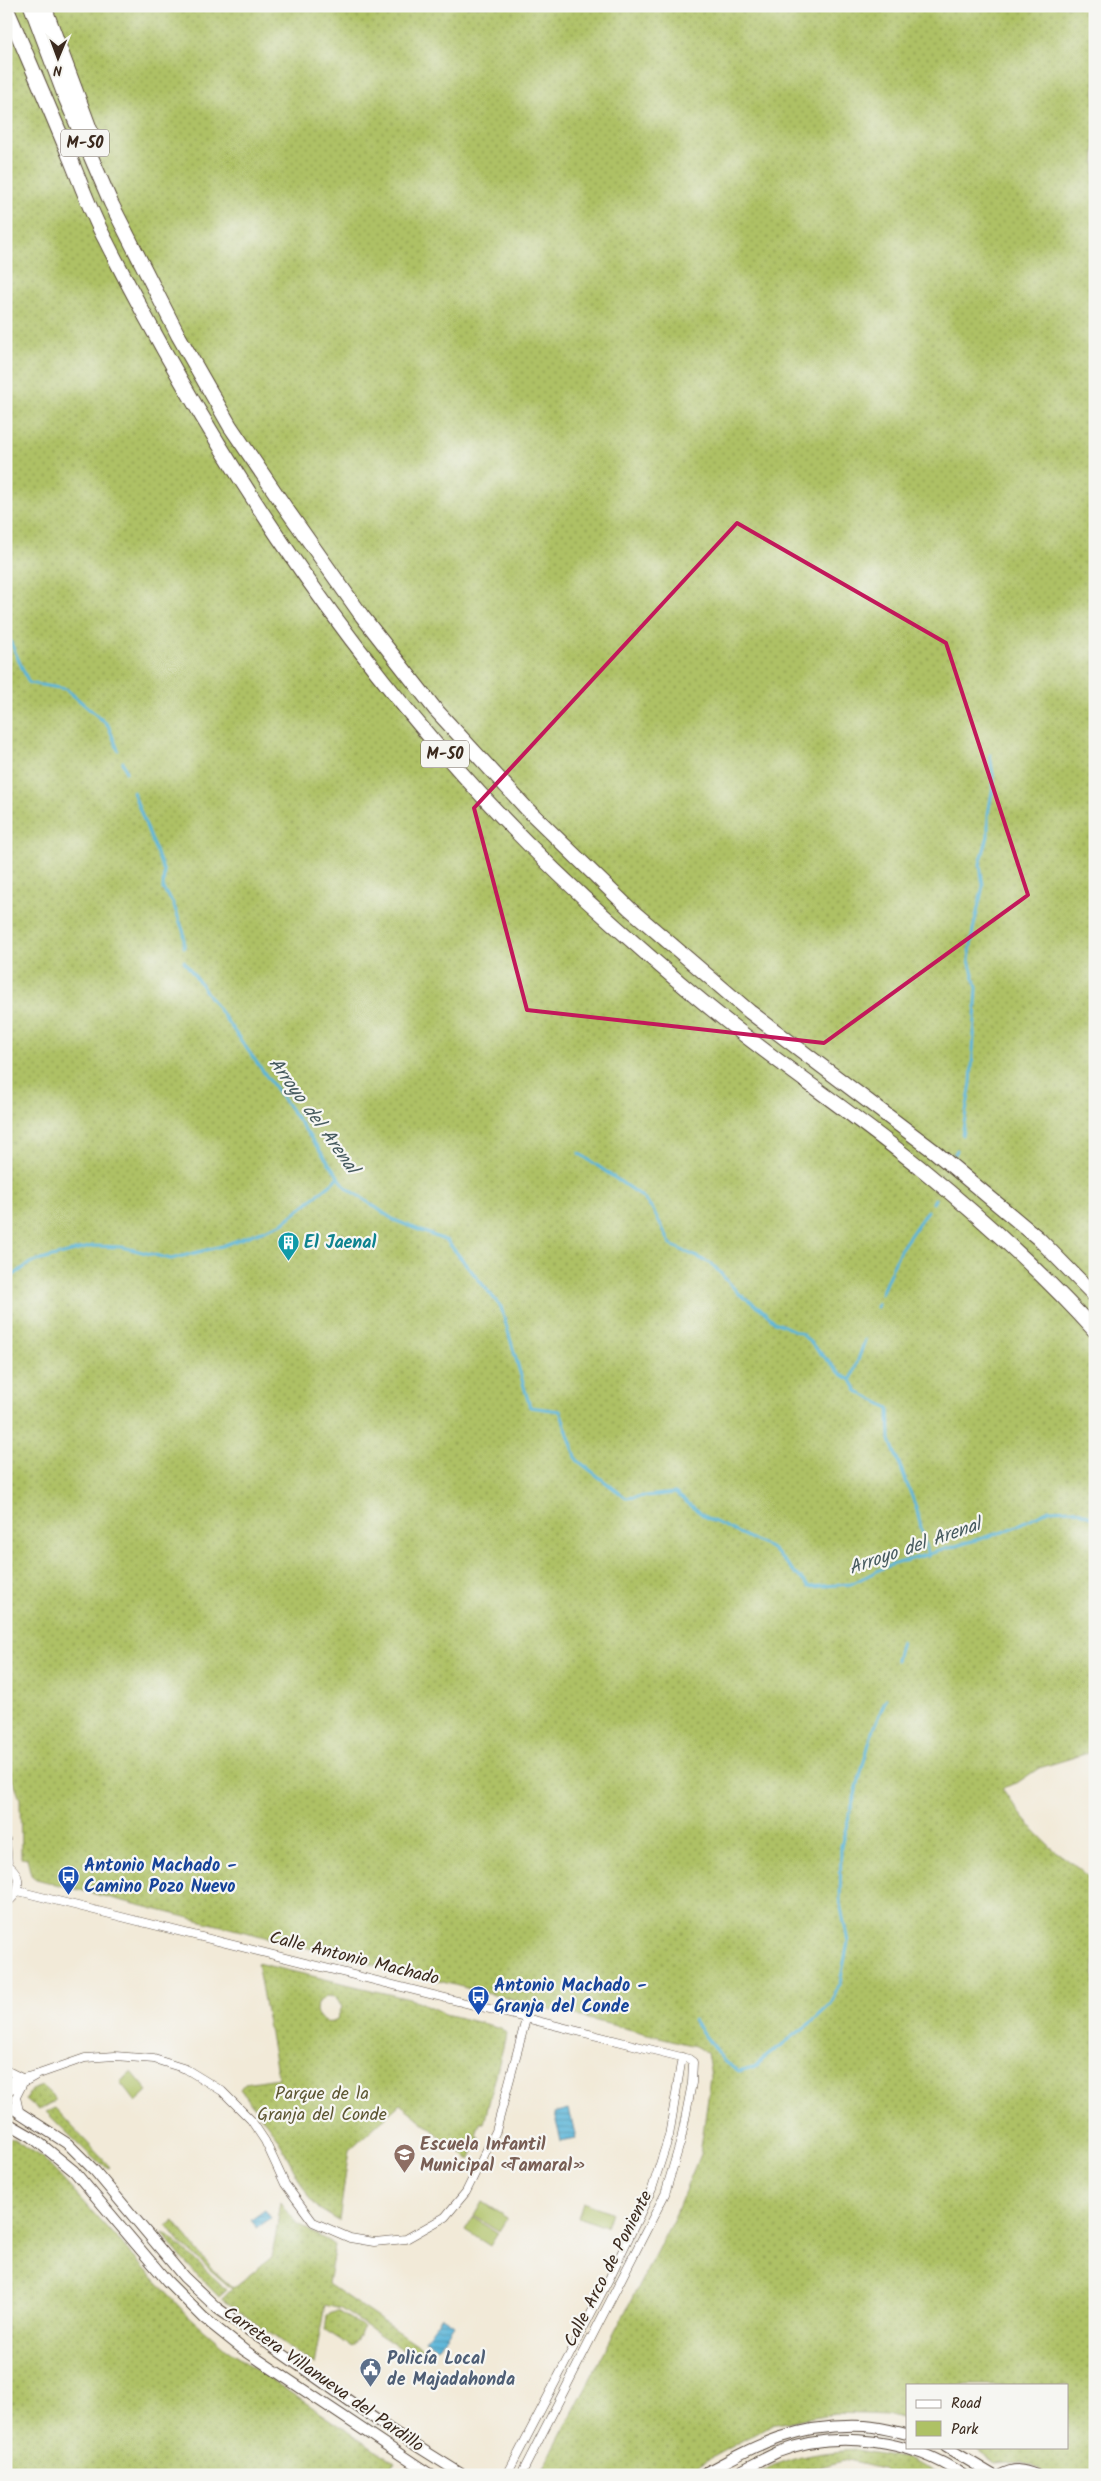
<svg xmlns="http://www.w3.org/2000/svg" width="1101" height="2481" viewBox="0 0 1101 2481" font-family="Kalam,sans-serif">
<defs>
<pattern id="green-dots" width="8" height="8" patternUnits="userSpaceOnUse" patternTransform="scale(1.25)"><rect width="8" height="8" fill="#aec165"/><path d="M2 2h.1M6 6h.1" fill="none" stroke="#8f9d53" stroke-width="1.8" stroke-linecap="round"/></pattern>
<pattern id="water-rules" width="6" height="5" patternUnits="userSpaceOnUse" patternTransform="scale(1.25)"><rect width="6" height="5" fill="#5cb6d9"/><path d="M0 2.5h6" fill="none" stroke="#4d94af"/></pattern>
</defs>
<rect width="100%" height="100%" fill="#f6f6f2"/>
<filter id="ink" filterUnits="userSpaceOnUse"><feTurbulence type="fractalNoise" baseFrequency=".02" numOctaves="2"/><feDisplacementMap in="SourceGraphic" scale="10" xChannelSelector="R" yChannelSelector="G"/><feConvolveMatrix kernelMatrix="1 2 1 2 8 2 1 2 1" color-interpolation-filters="sRGB"/></filter>
<filter id="wash" filterUnits="userSpaceOnUse"><feTurbulence type="fractalNoise" baseFrequency=".0096" numOctaves="4" result="noise"/><feDisplacementMap in="SourceGraphic" scale="20" xChannelSelector="R" yChannelSelector="G"/><feGaussianBlur stdDeviation="1.12" result="paint"/><feColorMatrix in="noise" values="0 0 0 0 0 0 0 0 0 0 0 0 0 0 0 0 0 1.4 0 .05"/><feComposite in="paint" operator="in"/></filter>
<g filter="url(#wash)">
<rect width="100%" height="100%" fill="#f2ead8"/>
<path fill="url(#green-dots)" stroke="#747642" fill-rule="evenodd" d="M6 6H1095V1751L1039 1768 1017 1783 1002 1788C1017 1810 1032 1830 1052 1848 1068 1862 1083 1867 1095 1886V2475H1046L1032 2465 1022 2462 995 2464 972 2447H1067V2385H907V2421L886 2415 835 2413 771 2425 681 2475H540L674 2218 700 2154 711 2077 707 2053 695 2046 36 1879 31 1875 27 1859 21 1858 20 1799 6 1762Z
M257 1963 418 2001 445 2014 501 2028 506 2033 505 2039 484 2123H480L476 2135 480 2137 470 2160 400 2104 349 2150 339 2221 319 2209 309 2198 277 2137 240 2089 245 2083 278 2078ZM327 1996 335 1997 342 2007 337 2019C328 2024 319 2021 316 2011L317 2003Z
M42 2086 55 2098V2101L39 2110 26 2099 31 2090Z
M55 2108 110 2167 109 2168 96 2161 46 2112Z
M6 2139 15 2140 42 2157 188 2316 227 2350 394 2462 385 2475H6Z
M281 2202 296 2223 335 2245 328 2284 423 2349 416 2359 341 2309 325 2305 314 2365 222 2299 232 2289 181 2244 167 2226 174 2221 212 2269 233 2288 272 2257Z
M162 2233 168 2235 227 2290 219 2297 185 2262Z
M337 2311 364 2327 352 2347 325 2330 327 2315Z
M857 2450 904 2458 943 2475H888L882 2469 843 2460 787 2475H756C787 2457 821 2452 857 2450Z"/>
<path fill="#aec165" stroke="#747642" d="M132 2072 148 2091 136 2102 120 2082Z
M482 2202 507 2218 499 2231 474 2216Z
M583 2202 611 2212 606 2227 578 2217Z
M473 2217 498 2233 490 2246 465 2230Z"/>
<path fill="url(#water-rules)" stroke="#4c707c" d="M569 2109 576 2138 561 2141 554 2113Z
M265 2210 271 2218 257 2228 251 2220Z
M442 2316 454 2324 438 2348 425 2340Z"/>
<g fill="none" stroke-linecap="round" stroke-linejoin="round">
<path stroke="#5cb6d9" stroke-width="3" d="M6 632 29 683 66 689 108 725 118 750
M123 762 126 772
M133 792 164 872 163 889 173 903 184 933V947
M184 961 346 1187 394 1220 447 1241 501 1307 530 1407 560 1411 577 1460 626 1498 675 1493 707 1518 772 1549 809 1587 851 1584 885 1567 1006 1531 1049 1510 1073 1509 1095 1518
M962 1135 971 1083 977 988 969 960 973 930 983 886 980 864 988 836V814L994 781 990 755
M579 1153 641 1196 652 1208 671 1245 712 1264 739 1294 760 1308 775 1322 802 1334 841 1374 851 1380
M955 1154 957 1150
M933 1203 935 1199
M6 1281 30 1263 93 1246 122 1247 171 1259 222 1246 283 1223 339 1177
M881 1294 900 1250 927 1211
M877 1307 878 1304
M865 1340 851 1380 857 1391 889 1408 890 1440 916 1507 928 1556
M896 1660 901 1641
M693 2020 724 2061 739 2071 753 2067 813 2021 831 2004 840 1983 848 1942 840 1903 841 1846 873 1729 886 1699"/>
</g>
</g>
<g filter="url(#ink)">
<g fill="none" stroke-linecap="round" stroke-linejoin="round">
<defs>
<path id="minor" d="M6 1839 8 1865
M6 1864C23 1873 22 1894 6 1903
M18 1891 689 2059 693 2062 692 2083 681 2140 665 2194 521 2475
M6 2070 20 2077
M6 2082 36 2075 85 2058 115 2056 154 2059 186 2069 222 2091 251 2120 265 2141 285 2184 313 2222 350 2238 374 2242 406 2239 445 2217 466 2192 496 2131 526 2019
M6 2092 35 2076
M19 2111 16 2097 22 2085
M507 2475 610 2277 652 2189 669 2136 682 2057"/>
<path id="tertiary" d="M6 2104 68 2144 95 2171 184 2277 217 2308 388 2428 463 2475
M6 2122 32 2137 74 2171 167 2281 204 2318 244 2350 431 2475
M946 2447 993 2475
M701 2475C760 2443 797 2423 865 2426 879 2427 894 2431 907 2434
M733 2475C748 2467 763 2459 778 2452 836 2429 913 2440 963 2475
M1001 2475C1014 2468 1023 2469 1036 2475"/>
<path id="motorway" d="M31 6 66 99 111 203 178 335 230 426 287 510 362 616 435 709 527 809 630 909 750 1012 934 1151 1038 1238 1095 1296
M44 6 94 140
M6 7C28 58 50 109 71 160 82 187 92 215 106 241 234 495 399 735 614 925 653 960 693 995 734 1027 796 1076 862 1120 923 1170 984 1220 1042 1272 1095 1331"/>
</defs>
<use href="#minor" stroke="#56473a" stroke-width="9"/>
<use href="#tertiary" stroke="#56473a" stroke-width="12"/>
<use href="#motorway" stroke="#56473a" stroke-width="16"/>
<use href="#minor" stroke="#fff" stroke-width="8"/>
<use href="#tertiary" stroke="#fff" stroke-width="10"/>
<use href="#motorway" stroke="#fff" stroke-width="14"/>
</g>
</g>
<path fill="none" stroke="#c2185b" stroke-width="4" stroke-linejoin="round" d="M737 523 946 643 1028 895 824 1043 527 1010 474 808Z"/>
<defs>
<symbol id="building-pin" viewBox="-11 -11 22 30"><path d="M0 17L-7.5 6A9.5 9.5 0 1 1 7.5 6Z" fill="#0f9aa8" stroke="#f6f6f2"/><path d="M-4-6H4V6H1V3H-1V6H-4ZM-2.5-4.3h1.7v1.8h-1.7ZM.8-4.3h1.7v1.8H.8ZM-2.5-1h1.7V.8h-1.7ZM.8-1h1.7V.8H.8Z" fill="#fff"/></symbol>
<symbol id="bus-pin" viewBox="-11 -11 22 30"><path d="M0 17L-7.5 6A9.5 9.5 0 1 1 7.5 6Z" fill="#1a4fb4" stroke="#f6f6f2"/><path d="M-5-6H5V4H4V6H2V4H-2V6H-4V4H-5ZM-3.5-4V0h7V-4ZM-3.5 1.2v1.5H-2V1.2ZM2 1.2v1.5H3.5V1.2Z" fill="#fff"/></symbol>
<symbol id="school-pin" viewBox="-11 -11 22 30"><path d="M0 17L-7.5 6A9.5 9.5 0 1 1 7.5 6Z" fill="#8d6e63" stroke="#f6f6f2"/><path d="M0-5L7-2L0 1L-7-2ZM-4 1L0 2.5L4 1V4Q0 6-4 4Z" fill="#fff"/></symbol>
<symbol id="civic-pin" viewBox="-11 -11 22 30"><path d="M0 17L-7.5 6A9.5 9.5 0 1 1 7.5 6Z" fill="#5c6f8a" stroke="#f6f6f2"/><path d="M-.6-6.5H3V-4.5H.6V-3L4-1V1h2V6H-6V1h2V-1L-.6-3ZM-1.2 2.5V6h2.4V2.5Z" fill="#fff"/></symbol>
</defs>
<g fill-rule="evenodd">
<use href="#building-pin" x="276" y="1230" width="25" height="34"/>
<use href="#bus-pin" x="56" y="1864" width="25" height="34"/>
<use href="#bus-pin" x="466" y="1984" width="25" height="34"/>
<use href="#school-pin" x="392" y="2142" width="25" height="34"/>
<use href="#civic-pin" x="358" y="2356" width="25" height="34"/>
</g>
<g text-anchor="middle" dominant-baseline="central" stroke-width="4.5" stroke-linejoin="round" paint-order="stroke">
<g fill="#f6f6f2" stroke="#73675e" stroke-width="1">
<rect x="61" y="129.5" width="48" height="27" rx="4"/>
<rect x="421" y="740.5" width="48" height="27" rx="4"/>
</g>
<g font-size="16" font-weight="bold" fill="#3b2a1e">
<text x="85" y="143">M-50</text>
<text x="445" y="754">M-50</text>
</g>
<g font-size="18" font-weight="bold" fill="#0d838f" stroke="#f6f6f2" text-anchor="start">
<text x="304" y="1243">El Jaenal</text>
</g>
<g font-size="18" font-weight="bold" fill="#164399" stroke="#f6f6f2" text-anchor="start">
<text x="84" y="1866">Antonio Machado -<tspan x="84" dy="21">Camino Pozo Nuevo</tspan></text>
<text x="494" y="1986">Antonio Machado -<tspan x="494" dy="21">Granja del Conde</tspan></text>
</g>
<g font-size="18" fill="#3b2a1e" stroke="#f6f6f2">
<text transform="translate(354 1959) rotate(14)">Calle Antonio Machado</text>
<text transform="translate(609 2269) rotate(-63)">Calle Arco de Poniente</text>
<text transform="translate(323 2380) rotate(35)">Carretera Villanueva del Pardillo</text>
</g>
<g font-size="18" fill="#5e5733" stroke="#f6f6f2">
<text x="322" y="2094">Parque de la<tspan x="322" dy="21">Granja del Conde</tspan></text>
</g>
<g font-size="18" font-weight="bold" fill="#785e54" stroke="#f6f6f2" text-anchor="start">
<text x="420" y="2145">Escuela Infantil<tspan x="420" dy="21">Municipal «Tamaral»</tspan></text>
</g>
<g font-size="18" font-weight="bold" fill="#4e5e75" stroke="#f6f6f2" text-anchor="start">
<text x="387" y="2359">Policía Local<tspan x="387" dy="21">de Majadahonda</tspan></text>
</g>
<g font-size="19" font-style="italic" fill="#475b5f" stroke="#f6f6f2">
<text transform="translate(313 1116) rotate(54)">Arroyo del Arenal</text>
<text transform="translate(915 1547) rotate(-19)">Arroyo del Arenal</text>
</g>
</g>
<rect width="1101" height="2481" fill="none" stroke="#f6f6f2" stroke-width="25"/>
<rect x="906" y="2384" width="162" height="65" fill="#f6f6f2" stroke="#aba49d"/>
<rect x="916" y="2400" width="25" height="8" fill="#ffffff" stroke="#aba49d"/>
<text x="951" y="2408" font-size="15" fill="#3b2a1e">Road</text>
<rect x="916" y="2421" width="25" height="15" fill="#aec165" stroke="#aba49d"/>
<text x="951" y="2434" font-size="15" fill="#3b2a1e">Park</text>
<g transform="translate(58 58) rotate(181)" stroke="#f6f6f2" stroke-width="4" paint-order="stroke">
<path d="M0-4L9 19L0 12L-9 19Z" fill="#3b2a1e"/>
<text y="-8" font-size="14" font-weight="bold" text-anchor="middle" fill="#3b2a1e">N</text>
</g>
</svg>
